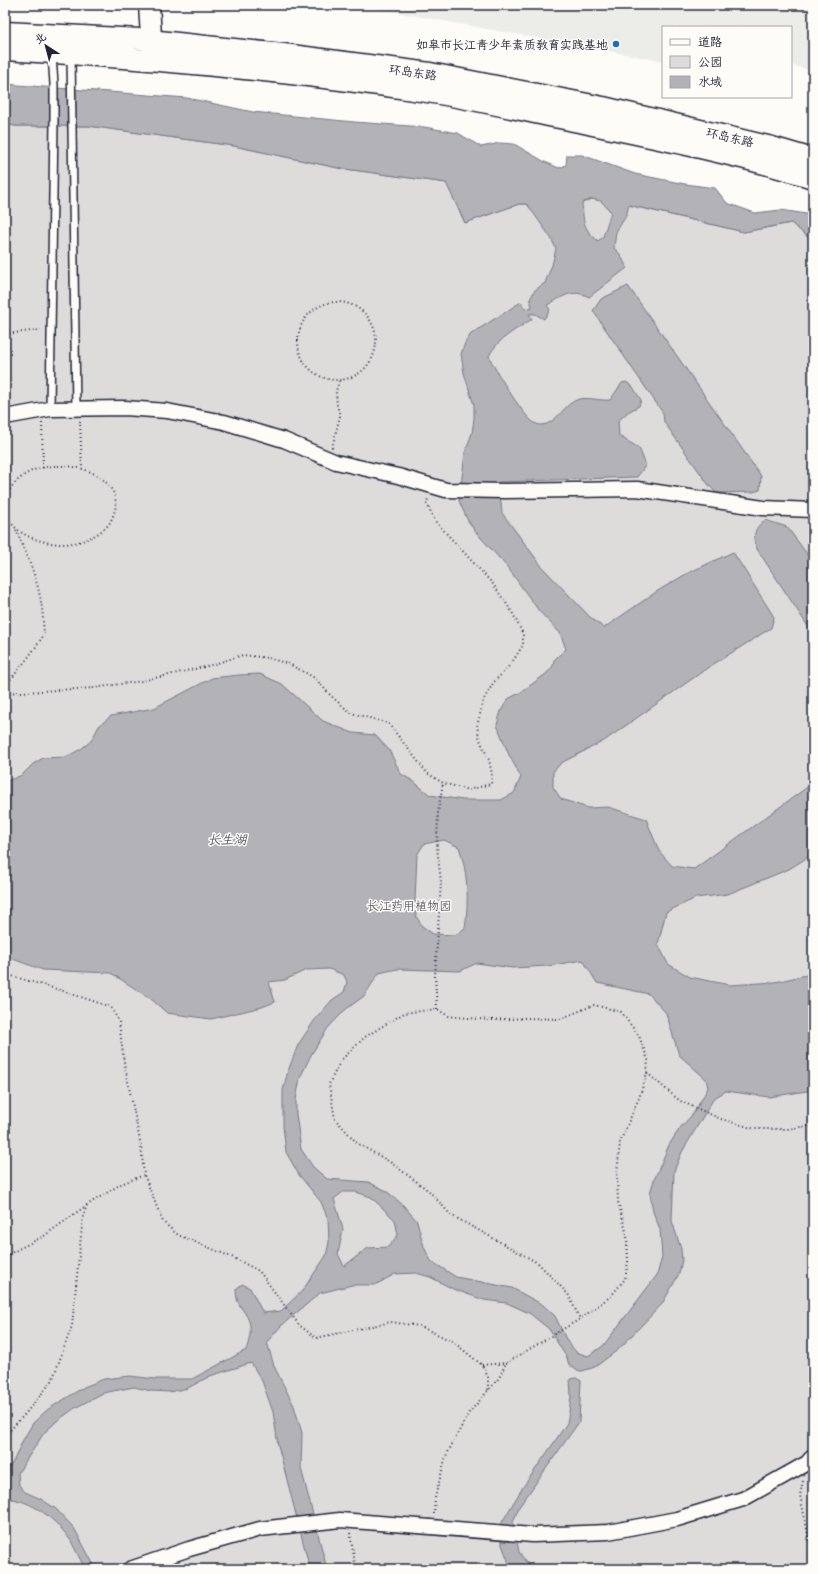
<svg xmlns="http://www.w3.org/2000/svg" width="818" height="1574" viewBox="0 0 818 1574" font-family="'Patrick Hand','LXGW WenKai TC',sans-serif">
<rect width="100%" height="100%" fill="#fdfcf7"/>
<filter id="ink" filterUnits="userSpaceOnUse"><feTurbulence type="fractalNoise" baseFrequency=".025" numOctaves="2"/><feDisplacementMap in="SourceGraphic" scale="8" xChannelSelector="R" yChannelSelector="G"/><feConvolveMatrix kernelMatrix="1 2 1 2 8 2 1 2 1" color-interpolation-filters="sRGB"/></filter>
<g filter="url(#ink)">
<path fill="#ecece9" d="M357 5H813V71L791 65V27H663V61Z"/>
<path fill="#dddcdb" stroke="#807f8b" d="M5 124 15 126H88L234 146 338 168 447 183 465 223 519 204 582 203 592 199 628 205 744 232 791 223 813 241V1569H5Z"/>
<path fill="#b2b2b7" stroke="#787885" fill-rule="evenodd" d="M5 84 187 98 253 112 354 122 424 127 458 133 481 147 500 143 514 144 545 162 559 168 566 165 567 155H582L635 174 685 184 715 188 727 203 755 213 781 210 813 215V241L791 223 744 232 629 205 626 216 616 232 614 248 620 254 627 268 589 297C572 288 563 297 547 305L550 310 544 319 535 314H529L532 319C516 330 498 338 489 356 494 369 522 414 533 422 535 424 539 425 542 425 557 424 564 403 579 399 590 397 600 401 610 400L622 383 626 382 633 387 641 400 639 406 628 412 618 421 619 436 639 448 646 465 637 477 499 482 502 513 543 568 590 617 604 628 656 592 686 574 733 552 774 617 771 628 709 667 604 741 561 763 553 772V787L561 799 588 808 608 807 646 819 659 851 672 866 694 869 813 783V854L789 869 728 894 696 898 666 912 658 944 668 964 690 977 730 985 775 982 811 974 813 971V1090L769 1097 726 1091 714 1098 682 1152 674 1171 672 1221 681 1249 682 1260 679 1274 662 1304 619 1349 595 1367 579 1372 569 1365 567 1358 549 1329 529 1313 507 1303 484 1300 453 1289 430 1277 416 1273 395 1274 375 1285H352L320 1293 281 1326 267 1342 274 1366 294 1406 302 1433 301 1468 327 1569H310L278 1445 273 1412 262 1381 251 1363 210 1376 188 1388 169 1392 151 1391 134 1387 103 1393 75 1408 57 1421 44 1433 18 1473 19 1485 25 1492 41 1499 56 1509 74 1528 96 1569H85C80 1560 76 1550 71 1541 56 1519 32 1500 5 1498V1472L13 1462 23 1440 33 1423 47 1410 84 1387 104 1379 130 1376 155 1379H192L246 1350C249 1341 252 1331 249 1321 244 1308 236 1307 236 1289L242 1284 250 1288 263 1313 281 1311 302 1291 326 1256 329 1242 328 1219 321 1202 299 1175 286 1152 283 1126V1090L288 1071 298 1045 314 1021 332 1000 344 992 347 982 344 975 329 969 306 970 285 980 269 982 275 1002 262 1007 211 1019 167 1013 151 999 111 973 43 970 10 958H5V782L22 775 33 764 43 758 66 757 81 749 91 741 99 726 111 716 154 708 212 678 239 675 260 674 282 684 323 721 353 733 375 735 389 750 401 774 413 781 430 795 463 800H501L514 793 521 777 509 755 497 725 501 711 508 699 521 692 546 674 553 666 554 660 566 649 560 633 539 611 508 568 474 530 467 519 459 501 465 453 472 433 474 419V405L464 373 461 354 465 343 471 334 521 302 525 309 532 307 530 299 535 290 545 283 552 265 556 249 551 238 527 204H519L465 223 446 183 338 168 234 146 88 126H15L5 124ZM592 199 601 201 611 212 603 237 598 241C582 227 584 223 582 203ZM444 840 459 847C468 873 469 900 465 928L455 935 433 934 422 926 416 916 415 900 417 855 424 844ZM583 960 597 983 649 994 666 1013 679 1055 706 1079 708 1088 693 1114 680 1128 669 1145 654 1180 650 1193 653 1212 660 1229 662 1257 657 1275 603 1346 588 1356 576 1352 567 1341 555 1316 543 1305 512 1288 456 1277 431 1261 424 1247 417 1221 403 1205 385 1190 368 1182 327 1179 313 1167 301 1149 296 1114V1100L300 1078 311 1055 328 1028 345 1010 364 996 379 973 397 969 460 971 477 963 512 968 548 966ZM343 1192H356L371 1197 395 1220 398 1235 388 1247 368 1248 344 1266 338 1254 343 1229 334 1199Z
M628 286 761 476 760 490 753 492 716 493 708 484 664 422 663 413 593 311 601 299Z
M765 520 787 527 813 562V634L757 549C753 536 753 529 765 520Z
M576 1378 581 1381 579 1422 519 1507 513 1522 519 1552 531 1569H511L500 1539 502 1522 523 1487 553 1444 567 1423 569 1412 571 1396 570 1379Z"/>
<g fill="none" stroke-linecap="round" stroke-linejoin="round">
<defs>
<path id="lane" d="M71 56 76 408
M50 409 54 121V84L52 55"/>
<path id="street" d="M5 417 50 409 125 408 167 411 224 422 284 440 336 462 398 476 446 490 506 491 637 489 763 508 813 510
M130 1569 189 1549 260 1529 340 1520 533 1535 608 1532 677 1519 743 1499 807 1463 813 1456"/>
<path id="secondary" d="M149 5 152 52
M5 32 140 39 283 54 430 73 603 107 772 147 813 159
M5 50C146 58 287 71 427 92 475 99 522 111 569 120 651 137 733 153 813 178"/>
</defs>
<use href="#lane" stroke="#22223b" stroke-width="10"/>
<use href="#street" stroke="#22223b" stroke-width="17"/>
<use href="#secondary" stroke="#22223b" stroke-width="23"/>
<path stroke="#22223b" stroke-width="2" stroke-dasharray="1 3" stroke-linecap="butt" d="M298 341a39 39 0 1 1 78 0a39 39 0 1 1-78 0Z
M5 334 41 330
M80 421 82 468
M42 423 43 468
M332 448 340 416 337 405 336 391 339 381
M5 496C12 484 24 473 37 469 62 462 97 466 112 490 116 497 117 506 114 513 111 522 108 527 100 532 86 542 68 546 51 543 31 540 12 531 5 512
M5 685C12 679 42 641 44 633 44 630 43 625 43 621 42 589 29 559 16 530
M5 693 93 688 142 681 208 666 243 655 268 658 289 664 315 678 331 696 351 713 388 723 427 773 443 783 468 790 491 784 492 774 489 760 480 740 477 726 484 699 494 682 511 664 523 645V634L512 612 493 584 435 521 427 504 428 498
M5 974 63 991 111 1007 119 1022 124 1062 141 1146 144 1175 163 1222 178 1235 234 1258 259 1271 299 1325 316 1338 391 1322 419 1326 452 1341 482 1365 488 1377V1391
M437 1009 435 976 441 882 437 847 438 812 443 783
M647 1073 680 1101 721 1119 755 1129H789L813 1125
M5 1256 44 1236 87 1205 121 1184 144 1175
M482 1365 506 1363 580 1319 611 1296 625 1279 628 1262 627 1235 618 1202 617 1174 620 1142 639 1098 647 1073 648 1060 639 1036 621 1012 594 1005 560 1019 525 1018 490 1020 448 1016 437 1009 404 1013 365 1037 341 1060 329 1084 335 1119 357 1143 390 1162 429 1191 451 1215 538 1263 568 1294 580 1319
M5 1436 25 1414 52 1381 72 1326 83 1216 87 1205
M803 1481 800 1495 813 1558
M434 1514 435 1497 446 1456 468 1414 499 1378 506 1363
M350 1533 356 1569"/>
<use href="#lane" stroke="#fdfcf7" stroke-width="7"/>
<use href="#street" stroke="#fdfcf7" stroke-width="14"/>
<use href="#secondary" stroke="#fdfcf7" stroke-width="20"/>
</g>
</g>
<circle fill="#1f6fb2" stroke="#fdfcf7" stroke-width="1.5" cx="616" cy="44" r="4"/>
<g text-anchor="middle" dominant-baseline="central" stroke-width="3" stroke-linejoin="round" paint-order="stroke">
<g font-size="12" fill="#22223b" stroke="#fdfcf7" text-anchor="end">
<text x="608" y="44">如皋市长江青少年素质教育实践基地</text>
</g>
<g font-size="12" fill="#22223b" stroke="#fdfcf7">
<text transform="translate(413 72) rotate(8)">环岛东路</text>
<text transform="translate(730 137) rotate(13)">环岛东路</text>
</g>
<g font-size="12" fill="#5a5a6b" stroke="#fdfcf7">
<text x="409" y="905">长江药用植物园</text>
</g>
<g font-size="13" font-style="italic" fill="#545466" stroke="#fdfcf7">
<text x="227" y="839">长生湖</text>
</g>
</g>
<rect width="818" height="1574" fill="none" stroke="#fdfcf7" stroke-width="20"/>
<rect x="10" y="10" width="798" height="1554" fill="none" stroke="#22223b" stroke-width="1.5" filter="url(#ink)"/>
<rect x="662" y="26" width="130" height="72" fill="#fdfcf7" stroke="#a5a5ac"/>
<rect x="670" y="39" width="20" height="6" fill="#fdfcf7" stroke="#a5a5ac"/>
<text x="698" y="46" font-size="12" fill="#22223b">道路</text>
<rect x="670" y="56" width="20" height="12" fill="#dddcdb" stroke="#a5a5ac"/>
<text x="698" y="66" font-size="12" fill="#22223b">公园</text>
<rect x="670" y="76" width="20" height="12" fill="#b2b2b7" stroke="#a5a5ac"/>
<text x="698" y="86" font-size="12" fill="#22223b">水域</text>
<g transform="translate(46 46) rotate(324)" stroke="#fdfcf7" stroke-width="3" paint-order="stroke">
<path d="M0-3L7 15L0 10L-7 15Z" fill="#22223b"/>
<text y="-6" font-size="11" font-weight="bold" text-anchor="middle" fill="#22223b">北</text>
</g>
</svg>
